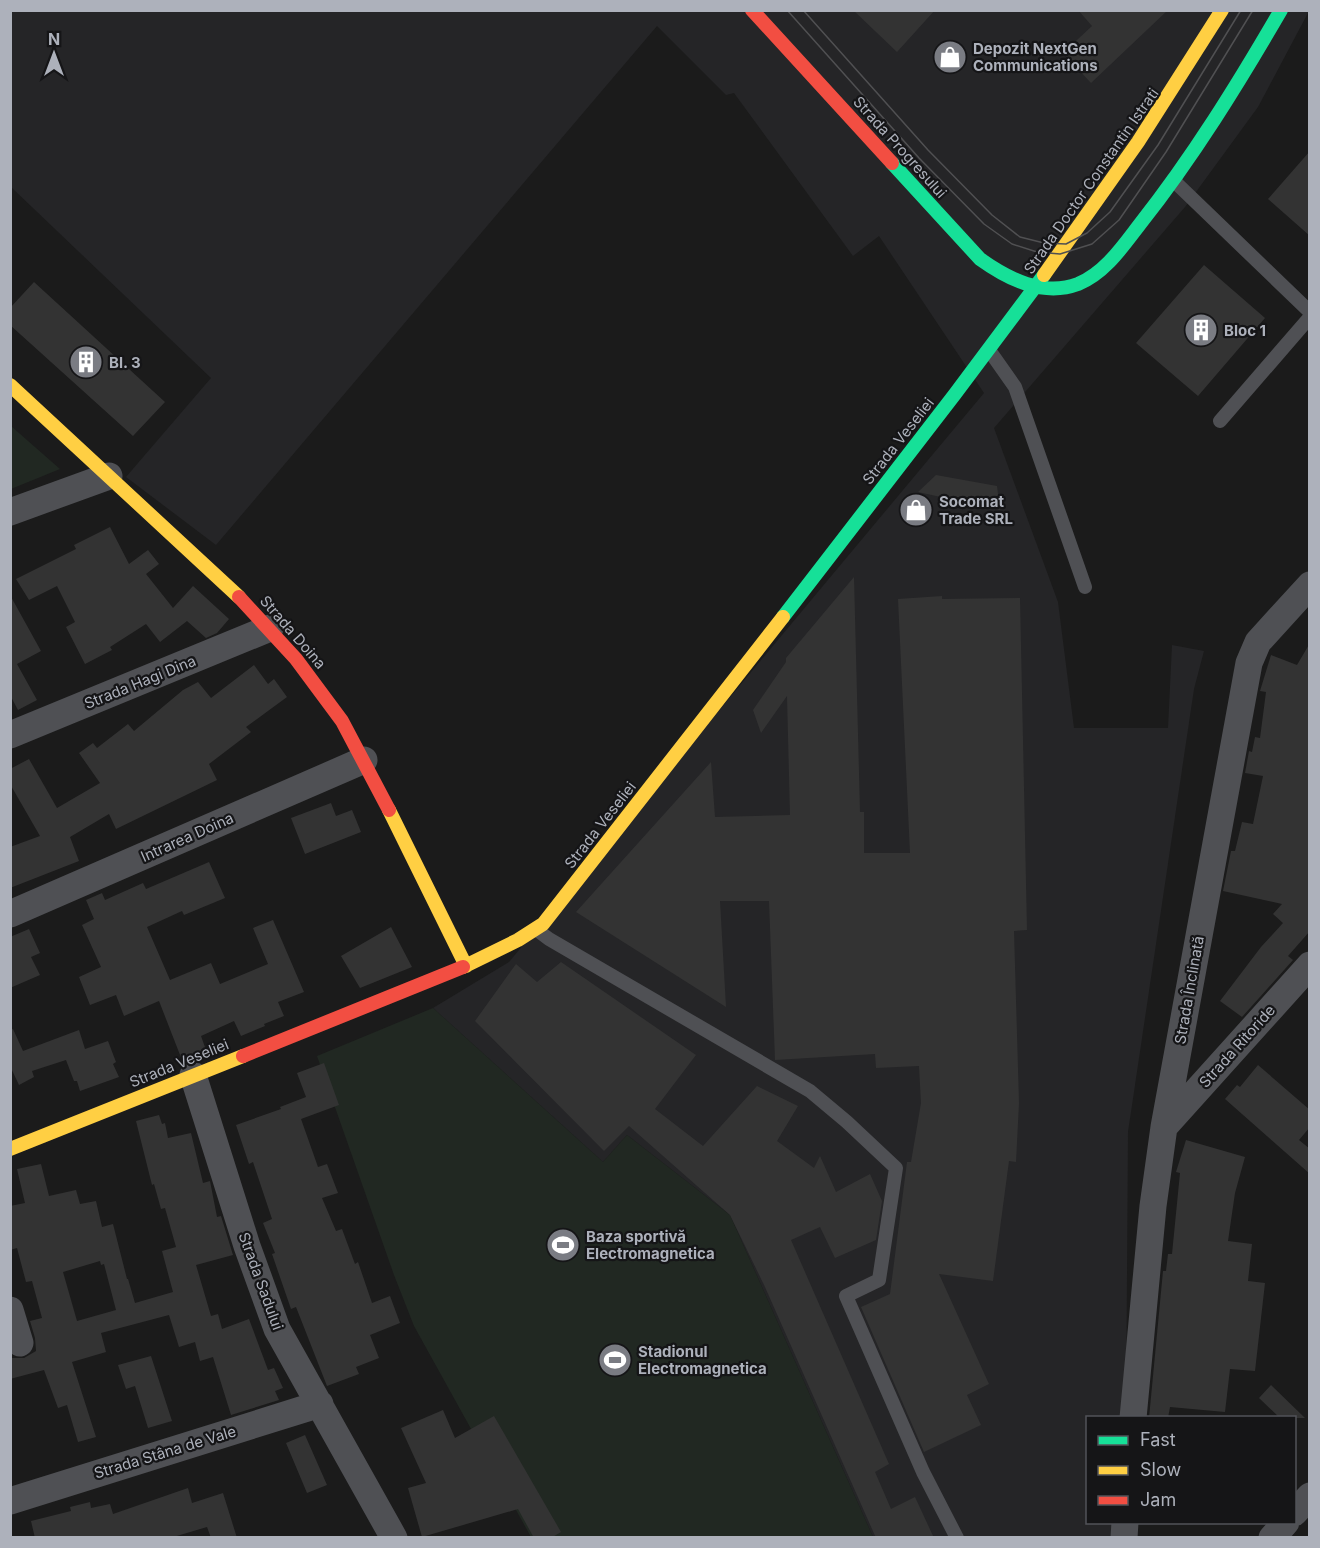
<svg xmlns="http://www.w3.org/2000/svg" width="1320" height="1548" viewBox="0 0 1320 1548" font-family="Inter,sans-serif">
<rect width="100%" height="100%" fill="#1b1b1b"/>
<path fill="#252527" d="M10 11H1309L1258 107 1185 207 994 428 1058 602 1074 728H1168L1172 645 1204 651 1194 689 1128 1132 1126 1417 1088 1418V1522L1125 1523V1537H873L730 1215 627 1135 603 1162 433 1008 509 962 984 393 879 236 853 256 734 93 726 95 657 26 216 545 126 477 211 378 11 187Z"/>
<path fill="#212822" d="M11 426 60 469 11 489Z
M433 1008 603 1162 627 1135 730 1215 873 1537H531L414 1326 394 1275 317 1056Z"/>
<path fill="#333" fill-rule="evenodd" d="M853 10H935L897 52Z
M1078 10H1168L1091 83 1063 53 1092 26Z
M1310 151V236L1268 199Z
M1204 265 1265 318 1198 396 1136 343Z
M34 282 165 402 133 436 10 325V308Z
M936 475 997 486 1000 510 918 492Z
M110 527 129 564 148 550 159 564 146 574 173 608 193 586 229 619 217 633 206 638 187 621 160 642 146 624 110 647 112 650 85 664 66 627 75 622 57 586 29 600 16 579 76 549 74 545Z
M854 577 860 812H864V853H910L898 599 942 596V599L1020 598 1027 930 1014 931 1019 1103 1016 1162 1009 1161 993 1281 939 1274 989 1384 967 1395 981 1425 924 1452 861 1307 890 1294 907 1162H911L921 1103 919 1066 876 1068 875 1054 775 1060 769 901H720L726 1007 576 912 711 762 715 817 790 815 787 696 761 733 753 710 786 662V658Z
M10 595 41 651 17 664 37 700 18 710 10 695Z
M1310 643V931L1288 956 1293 960 1242 1017 1220 1001 1261 947 1283 923 1273 914 1282 904 1223 891 1231 851H1235L1242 822 1253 824 1263 776 1245 773 1249 751 1252 752 1255 737 1260 738 1266 692 1260 691 1271 655 1297 665Z
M254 665 268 684 274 679 287 697 246 727 251 732 209 764 217 780 116 829 109 814 70 837 79 861 10 888V847L40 836 10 784V769L29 759 57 808 100 783 79 753 93 743 97 748 128 724 134 731 183 690 198 682 211 698Z
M331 803 336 816 352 810 361 832 305 854 291 818Z
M209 862 225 898 184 915 182 911 147 927 170 980 211 963 220 984 268 964 253 928 273 920 304 992 278 1002 284 1016 264 1024 265 1026 241 1036 234 1021 201 1036 206 1050 182 1060 159 1001 124 1016 116 995 90 1005 79 977 101 967 82 925 94 919 86 900 102 893 105 900 143 883 146 889Z
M391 927 412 967 360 988 341 956Z
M29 929 40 953 31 957 40 975 10 988V937Z
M561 962 696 1055 655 1109 703 1146 757 1086 798 1106 777 1141 814 1168 820 1156 836 1192 870 1174 882 1201 876 1240 835 1258 820 1227 791 1240 889 1464 875 1472 891 1509 915 1497 934 1538H876L765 1287 730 1215 629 1126 604 1151 475 1021 516 964 537 982Z
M13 1029 23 1051 79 1030 85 1049 108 1041 116 1062 113 1064 119 1077 80 1091 77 1081H74L66 1060 32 1071 34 1077 19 1085 10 1066V1030Z
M324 1063 339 1105 301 1119 318 1167 327 1164 338 1193 322 1198 336 1231 342 1229 355 1264 358 1262 372 1303 390 1296 400 1323 370 1335 379 1358 356 1367 359 1374 327 1386 296 1307 291 1309 272 1254 275 1253 263 1223 272 1219 253 1162 249 1164 236 1125 281 1109 280 1107 306 1097 297 1073Z
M1258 1065 1310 1110V1127L1299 1140 1310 1149V1174L1225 1099 1237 1085 1240 1087Z
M159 1115 162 1124 165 1123 168 1138 191 1133 203 1183 210 1181 217 1217 221 1216 233 1255 196 1265 211 1316 218 1314 222 1329 249 1319 268 1370 274 1368 283 1388 275 1391 279 1400 231 1415 213 1357 200 1361 195 1342 179 1347 169 1315 101 1333 106 1352 72 1362 96 1437 78 1442 67 1405 58 1408 44 1370 10 1379V1358H24L36 1351 35 1338 30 1321 42 1318 32 1281 26 1282 17 1248 10 1250V1206L25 1203 17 1169 41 1164 49 1196 76 1190 80 1204 96 1201 102 1227 113 1224 127 1279H128L135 1303 173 1292 162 1251 176 1247 165 1208 161 1209 154 1184 152 1185 136 1121ZM100 1261 101 1265 104 1264 116 1310 77 1321 63 1272Z
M1186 1140 1245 1157 1235 1193 1228 1241 1252 1244 1248 1281 1265 1283 1255 1371 1230 1369 1225 1412 1170 1407 1168 1418H1149L1163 1271H1166L1168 1254H1172L1180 1173 1176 1172Z
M151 1356 172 1421 148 1428 135 1386 126 1389 118 1365Z
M1271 1385 1305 1418H1280L1259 1398Z
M443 1410 455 1438 494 1416 561 1532 551 1538H534L518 1509 422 1537 408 1488 426 1483 401 1428Z
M305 1435 327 1485 307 1493 286 1443Z
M188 1488 192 1503 223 1493 237 1538H211L207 1527 170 1538H35L31 1521 71 1511 70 1507 90 1502 91 1508 110 1504 113 1514Z"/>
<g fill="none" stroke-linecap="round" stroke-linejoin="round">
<path stroke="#4f5054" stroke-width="14" d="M1173 180 1310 312
M989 350 1015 387 1085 587
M1220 421 1310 317
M537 930 549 939 810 1091 847 1122 896 1168 879 1280 846 1296 923 1472 957 1538"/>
<path stroke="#4f5054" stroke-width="27" d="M10 512 109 476
M10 735 270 628
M10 914 364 760
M193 1075 247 1246 277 1329 394 1538
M1165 1126 1310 965
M10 1310 20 1343
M1133 1418 1153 1206 1164 1127 1249 663 1258 642 1310 585
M10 1501 320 1404
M1294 1513 1310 1496
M1124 1538 1125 1522
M1272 1538 1286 1522"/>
<path stroke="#16e098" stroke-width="14" d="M892 163 980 259C1008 279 1043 297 1078 284 1105 273 1123 246 1140 224 1193 157 1238 84 1281 10
M783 617 955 394 1044 275"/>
<path stroke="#ffcf43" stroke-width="14" d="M1044 275 1138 142 1222 10
M10 385 239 597
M389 810 466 966
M463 967 518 940 543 924 783 617
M10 1149 243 1056"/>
<path stroke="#f24e42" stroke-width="14" d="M752 10 892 163
M239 597 296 659 342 721 389 810
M243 1056 463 967"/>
<path stroke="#505052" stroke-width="1.5" d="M787 10 919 158 984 224 1012 244 1037 252 1060 254 1092 244 1119 220 1166 152 1253 10
M803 10 928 150 992 215 1020 237 1044 243 1066 244 1087 233 1110 212 1158 145 1241 10"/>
</g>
<defs>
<symbol id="shop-disc" viewBox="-11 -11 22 22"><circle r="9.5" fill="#7a7c83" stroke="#151517"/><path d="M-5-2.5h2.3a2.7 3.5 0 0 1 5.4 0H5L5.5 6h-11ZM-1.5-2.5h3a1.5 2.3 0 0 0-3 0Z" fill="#fff"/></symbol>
<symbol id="building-disc" viewBox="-11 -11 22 22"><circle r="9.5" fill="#7a7c83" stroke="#151517"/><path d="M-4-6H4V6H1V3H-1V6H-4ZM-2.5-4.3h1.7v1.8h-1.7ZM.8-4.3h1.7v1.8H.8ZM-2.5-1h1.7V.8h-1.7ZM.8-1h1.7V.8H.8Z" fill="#fff"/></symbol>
<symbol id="stadium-disc" viewBox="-11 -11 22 22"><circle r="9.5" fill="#7a7c83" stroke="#151517"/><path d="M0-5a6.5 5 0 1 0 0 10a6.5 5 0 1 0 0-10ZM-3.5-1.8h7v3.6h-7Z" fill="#fff"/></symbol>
</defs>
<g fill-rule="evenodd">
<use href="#shop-disc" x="931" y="38" width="38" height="38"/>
<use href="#building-disc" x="1182" y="311" width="38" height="38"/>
<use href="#building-disc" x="67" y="343" width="38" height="38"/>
<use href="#shop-disc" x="897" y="491" width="38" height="38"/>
<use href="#stadium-disc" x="544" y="1226" width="38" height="38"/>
<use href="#stadium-disc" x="596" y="1341" width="38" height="38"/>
</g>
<g text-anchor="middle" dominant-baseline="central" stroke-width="4.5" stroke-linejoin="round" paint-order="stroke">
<g font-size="15" font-weight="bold" fill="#adb1bb" stroke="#151517" text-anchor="start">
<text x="973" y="48">Depozit NextGen<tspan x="973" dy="17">Communications</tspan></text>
<text x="1224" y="330">Bloc 1</text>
<text x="109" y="362">Bl. 3</text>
<text x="939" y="501">Socomat<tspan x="939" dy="17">Trade SRL</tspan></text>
<text x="586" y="1236">Baza sportivă<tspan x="586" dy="17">Electromagnetica</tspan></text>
<text x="638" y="1351">Stadionul<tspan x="638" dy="17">Electromagnetica</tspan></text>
</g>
<g font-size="15" fill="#adb1bb" stroke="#151517">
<text transform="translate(900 147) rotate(48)">Strada Progresului</text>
<text transform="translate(1091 181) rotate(-55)">Strada Doctor Constantin Istrati</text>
<text transform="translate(898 441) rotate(-52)">Strada Veseliei</text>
<text transform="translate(293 632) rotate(49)">Strada Doina</text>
<text transform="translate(140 682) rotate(-22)">Strada Hagi Dina</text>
<text transform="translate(600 825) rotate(-52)">Strada Veseliei</text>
<text transform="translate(187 837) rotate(-24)">Intrarea Doina</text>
<text transform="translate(1189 990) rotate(-80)">Strada Înclinată</text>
<text transform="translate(1237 1046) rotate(-48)">Strada Ritoride</text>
<text transform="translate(179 1063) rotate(-22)">Strada Veseliei</text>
<text transform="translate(261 1281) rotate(70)">Strada Sadului</text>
<text transform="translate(165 1452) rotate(-17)">Strada Stâna de Vale</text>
</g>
</g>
<rect width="1320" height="1548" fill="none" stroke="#adb1bb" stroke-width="24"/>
<rect x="1086" y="1416" width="210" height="108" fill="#151517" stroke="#525359" stroke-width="1.5"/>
<rect x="1098" y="1436" width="30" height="9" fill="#16e098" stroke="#525359" stroke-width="1.5"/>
<text x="1140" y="1446" font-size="18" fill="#adb1bb">Fast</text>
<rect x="1098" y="1466" width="30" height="9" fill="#ffcf43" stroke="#525359" stroke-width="1.5"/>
<text x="1140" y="1476" font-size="18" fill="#adb1bb">Slow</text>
<rect x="1098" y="1496" width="30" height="9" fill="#f24e42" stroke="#525359" stroke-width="1.5"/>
<text x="1140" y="1506" font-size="18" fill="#adb1bb">Jam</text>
<g transform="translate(54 54)" stroke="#151517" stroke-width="4.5" paint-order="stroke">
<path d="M0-4.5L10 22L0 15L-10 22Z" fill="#adb1bb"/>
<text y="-9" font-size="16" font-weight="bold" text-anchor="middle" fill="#adb1bb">N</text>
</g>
</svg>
